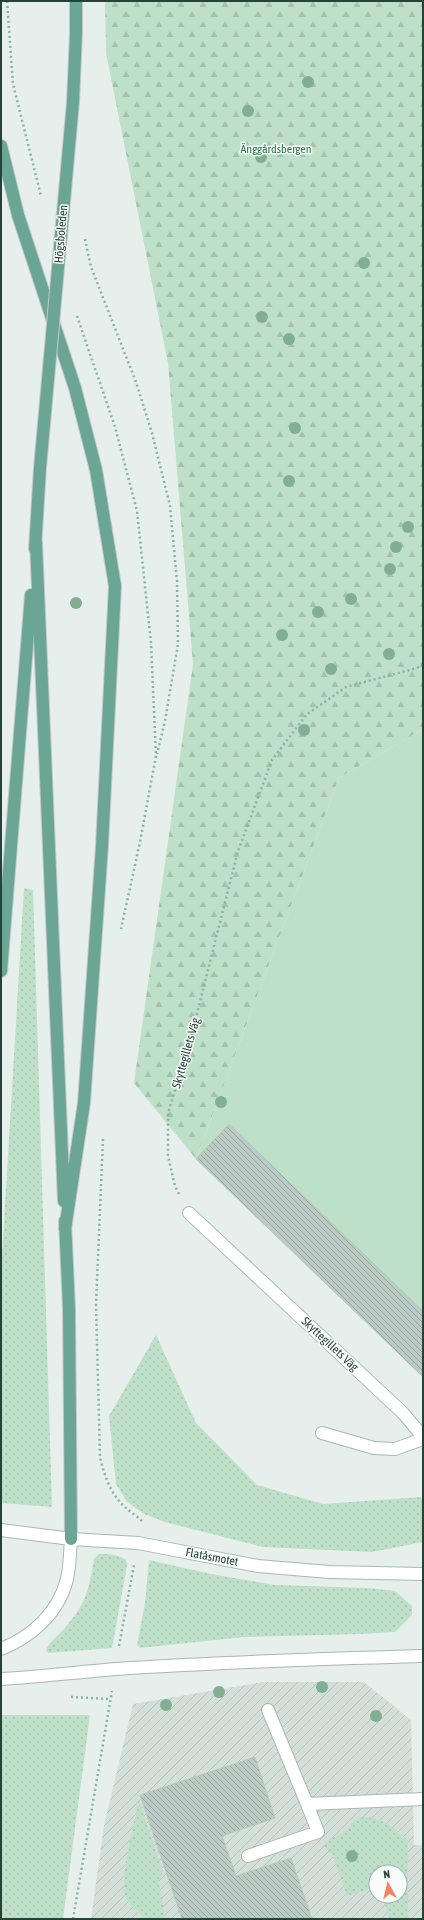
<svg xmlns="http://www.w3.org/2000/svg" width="424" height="1920" viewBox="0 0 424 1920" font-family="'Asap Condensed',sans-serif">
<defs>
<pattern id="industrial-furrows" width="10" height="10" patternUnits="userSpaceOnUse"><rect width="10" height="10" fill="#d4dfda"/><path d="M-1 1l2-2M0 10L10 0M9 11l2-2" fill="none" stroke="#b6c1bc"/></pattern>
<pattern id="grass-dots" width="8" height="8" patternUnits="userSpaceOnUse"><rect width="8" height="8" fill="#bfe0c8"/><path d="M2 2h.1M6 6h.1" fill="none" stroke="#a4c1ad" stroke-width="1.8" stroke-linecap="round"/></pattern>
<pattern id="forest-firs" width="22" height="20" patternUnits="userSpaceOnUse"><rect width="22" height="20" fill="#bfe0c8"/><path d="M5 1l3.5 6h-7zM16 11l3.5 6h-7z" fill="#a4c1ad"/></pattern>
<pattern id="building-back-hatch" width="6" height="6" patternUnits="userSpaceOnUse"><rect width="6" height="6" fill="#bbcac4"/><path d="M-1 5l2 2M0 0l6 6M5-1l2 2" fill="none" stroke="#98a6a0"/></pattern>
</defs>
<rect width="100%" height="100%" fill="#e6efeb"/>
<path fill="url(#industrial-furrows)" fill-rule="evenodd" d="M263 1682H364L411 1720 414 1845H423V1919H91L104 1825 133 1704ZM376 1872H400V1896H376Z"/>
<path fill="url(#grass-dots)" d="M24 888 33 890 52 1507 1 1503V1273Z
M156 1335 196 1423 257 1485 323 1504 421 1497 423 1502V1542L372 1552 263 1547 165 1522 144 1514 127 1502 116 1484 109 1416Z
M99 1554C109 1554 117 1554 126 1560L127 1565 112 1648 48 1653 46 1650C50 1641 58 1636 64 1629 86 1604 89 1590 94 1559Z
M149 1560 211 1574 275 1585 368 1588 395 1591 412 1606V1615L395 1632 360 1634 244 1637 140 1648 137 1645 145 1603Z
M1 1715H90L63 1919H1Z
M139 1800 163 1871 159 1881 165 1919H146C139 1913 130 1906 125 1897 119 1882 135 1818 139 1800Z
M363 1817C382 1817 393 1828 408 1840V1919H389L383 1896H400V1872H376V1887L347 1896 332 1854 325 1847V1842L345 1832 355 1820Z"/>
<path fill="url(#forest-firs)" d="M105 1H423V729L339 778 196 1159 134 1083 193 664 168 363 106 53Z"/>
<path fill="#bfe0c8" d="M423 729V1377L196 1159 339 778Z"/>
<path fill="url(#building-back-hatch)" stroke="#b8c9c2" d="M229 1124 423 1311V1377L196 1159Z
M255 1757 275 1818 222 1836 236 1876 291 1858 312 1919H182L140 1795Z"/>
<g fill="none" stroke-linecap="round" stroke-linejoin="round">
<defs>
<path id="minor" d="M189 1213 403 1413 423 1437
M322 1433 374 1448 395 1449 423 1439
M1 1530 71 1539 138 1543 258 1566 329 1572 423 1574
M1 1649C32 1637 59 1612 67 1579 70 1566 70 1552 71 1539
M1 1679C40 1677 78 1672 116 1669 218 1662 321 1659 423 1656
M268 1710 307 1804 423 1799
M248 1856 318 1832 307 1804"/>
<path id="major" d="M73 102 76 33V1
M1 146 18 215 75 388 96 470 115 586 102 846 84 1103 65 1229
M36 542 64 1201
M35 549 40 468
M1 971 31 595
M65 1221 69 1308 71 1539"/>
</defs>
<use href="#minor" stroke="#a8b8b2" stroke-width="14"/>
<use href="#major" stroke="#c2cac8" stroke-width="14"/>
<path stroke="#86b3a5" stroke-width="2.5" stroke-dasharray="2 3" stroke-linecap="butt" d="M7 1 13 84 41 196
M85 239 91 267 136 382 152 433 170 506 177 581 178 644 165 721 157 754
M77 316 115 427 137 511 151 643 156 756 140 842 121 929
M103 1139 96 1304 100 1457C104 1475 111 1495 125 1507 130 1512 137 1516 142 1521
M179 1194 175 1186 168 1156V1113L189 1045 238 851 272 760 306 715 346 687 417 668 423 664
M119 1646 134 1565
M71 1697 110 1699
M73 1919 112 1691"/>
<use href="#minor" stroke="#fff" stroke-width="12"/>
<use href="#major" stroke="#6aa596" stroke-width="12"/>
<defs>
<path id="major-bridge" d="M40 468 73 102"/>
</defs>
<use href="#major-bridge" stroke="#c2cac8" stroke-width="14" stroke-linecap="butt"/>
<use href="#major-bridge" stroke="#6aa596" stroke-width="12"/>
</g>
<g fill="#80af93">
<circle cx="308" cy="82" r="6"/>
<circle cx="248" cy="111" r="6"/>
<circle cx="261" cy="157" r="6"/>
<circle cx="364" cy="263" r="6"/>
<circle cx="262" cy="317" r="6"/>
<circle cx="289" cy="339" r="6"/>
<circle cx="295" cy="428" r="6"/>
<circle cx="289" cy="481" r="6"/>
<circle cx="408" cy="527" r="6"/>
<circle cx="396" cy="547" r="6"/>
<circle cx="390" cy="569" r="6"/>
<circle cx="351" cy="599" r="6"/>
<circle cx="76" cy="603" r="6"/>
<circle cx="318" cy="612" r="6"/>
<circle cx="282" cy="635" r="6"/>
<circle cx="389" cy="654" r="6"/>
<circle cx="331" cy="669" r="6"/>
<circle cx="304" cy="730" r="6"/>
<circle cx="221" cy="1102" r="6"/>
<circle cx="322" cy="1687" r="6"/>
<circle cx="219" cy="1692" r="6"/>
<circle cx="166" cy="1705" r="6"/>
<circle cx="376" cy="1716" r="6"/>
<circle cx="352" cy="1856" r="6"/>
</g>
<g text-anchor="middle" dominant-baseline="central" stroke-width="3" stroke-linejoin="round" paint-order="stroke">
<g font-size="12" fill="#2d7a4b" stroke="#f7fbf9">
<text x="276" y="149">Änggårdsbergen</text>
</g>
<g font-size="12" fill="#24423a" stroke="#f7fbf9">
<text transform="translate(61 234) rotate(-85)">Högsboleden</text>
<text transform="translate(186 1053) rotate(-74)">Skyttegillets Väg</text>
<text transform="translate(330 1344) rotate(43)">Skyttegillets Väg</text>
<text transform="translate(212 1557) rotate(11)">Flatåsmotet</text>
</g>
</g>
<rect width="424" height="1920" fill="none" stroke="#24423a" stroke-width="4"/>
<g transform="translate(388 1884) rotate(352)"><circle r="19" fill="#f7fbf9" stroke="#a3b1ad"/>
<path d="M0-3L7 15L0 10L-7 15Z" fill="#f4845f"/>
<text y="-6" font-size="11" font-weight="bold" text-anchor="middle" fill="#24423a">N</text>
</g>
</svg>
